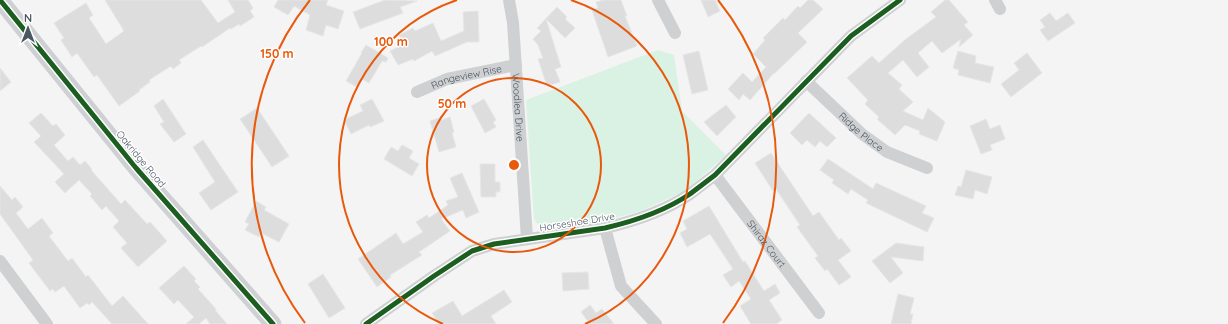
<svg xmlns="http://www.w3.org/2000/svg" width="1228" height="324" viewBox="0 0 1228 324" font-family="Quicksand,sans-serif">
<rect width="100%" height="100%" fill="#f4f4f4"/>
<path fill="#d9f2e3" d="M658 50 674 55 682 111 726 155 685 191 641 211 593 224 540 228 534 219 526 100Z"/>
<path fill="#ddddde" stroke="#e5e6e7" d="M105 0H201L218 23 235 12 228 0H248L253 8 250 11 254 17 240 26 239 24 231 29 230 28 202 47 201 46 179 60 181 63 173 69 171 66 149 80 150 82 139 90 140 91 119 106 97 75 94 77 77 53 72 57 61 40 64 38 54 23 86 3 93 15 89 18 106 44 124 31Z
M278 0H328L326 5 344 11 338 29 326 25 323 36 306 30 310 15 294 6 288 15 274 7Z
M385 0 417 1 400 7 403 13 360 29 353 12Z
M603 0H621L627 16H625L637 46 608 57 592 10 598 8 596 2Z
M701 0H715L720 11 708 17Z
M808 0H813L823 9 798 33 807 42 774 74V73L750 100 743 94 739 100 728 89 743 73 752 82 766 67 753 54 765 40 763 38 783 18 785 20 798 6 800 8Z
M945 0H949L968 22 964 25 973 35 959 47 961 39 942 53 932 41 918 53 929 67 917 77 903 60 888 73 902 85 899 89 913 102 903 111 923 120 928 108 945 122 937 141 919 134 920 131 905 125 895 135 877 119 879 117 865 104 868 100 847 78 872 56 879 63 906 39 936 17 931 12Z
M557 7 567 17 565 19 575 28 565 38 546 19 561 67 555 69 560 82 547 86 538 59 543 58 538 45 533 39 541 31 537 28Z
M478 11 479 42H467L435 56 432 51 414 61 413 59 398 65 390 51 404 44 399 35 413 28 415 31 433 23 441 41 464 31 463 12Z
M1050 13 1056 21 1068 13 1075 23 1048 41 1040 30 1045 27 1040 20Z
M366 45 388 58 386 62 382 61 369 83 362 79 357 87 346 81 362 53H361Z
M699 51 708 90 692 94 683 55Z
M958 51 976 56 975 63 994 67 990 83 958 75 959 70 953 68Z
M1027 53 1042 73 1011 97 1001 84 1019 70 1014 63Z
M0 68 11 82 0 91Z
M163 99 186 134 174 142 160 124 164 122 154 106Z
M372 99 384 121 370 127 369 125 351 134 344 120 363 111 360 105Z
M484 99 496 120 493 122 496 127 485 133 471 106Z
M726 105 736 117 717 136 704 122Z
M257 108 289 156 272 167 240 119Z
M41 113 53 126 56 124 65 135 54 145 68 161 73 157 80 165 85 161 92 169 91 170 121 204 125 200 147 224 150 222 167 241 138 267 121 248 127 243 113 227 119 221 106 206 102 210 90 196 92 194 79 180 65 193 55 182 64 174 34 142 41 136 29 123Z
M809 113 836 138 827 147 820 141 815 147 807 140 802 145 790 133Z
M450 117 454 132 452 133 456 147 439 152 430 121 439 118V121Z
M986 119 990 129 1000 125 1005 139 990 145 992 150 981 154 970 126Z
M203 140 238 192 211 210 199 193 215 182 193 147Z
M402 145 413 151 409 158 419 164 412 176 384 159 391 147 398 151Z
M771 153 813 216 819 212 839 240 841 238 851 251 838 260 851 277 839 285 827 269 825 271 815 258 818 256 797 227 800 225 776 189 773 191 755 163Z
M828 159 873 189 876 183 926 206 922 213 934 218 927 232 866 203 868 200 851 189 848 194 832 183 834 180 820 170Z
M480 164H495V182H500V192H496V197H481Z
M966 170 992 177 987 194 975 190 973 199 955 195 958 186 961 187Z
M462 173 479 212 466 218 463 210 441 219 450 231 419 252 422 255 390 275 391 277 377 287 358 259 396 233 403 244 423 232 416 222 427 215 429 218 448 205 446 201 458 197 450 178Z
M0 186 12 200 15 197 23 207 16 213 28 229 42 218 53 233 49 236 68 261 72 258 86 277 88 275 112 306 123 296 148 324H112L92 302 89 305 87 303 80 308 64 286 55 292 53 289 50 291 29 263 33 260 0 214Z
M256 201 266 207 264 210 289 224 279 242 261 233 259 237 245 230 249 224 245 222Z
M709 206 743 262 745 261 764 291 775 284 780 293 769 300 782 320 776 324H751L740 306 751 299 739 281 731 287 723 275 733 269 710 234 687 247 680 233 687 229 683 221Z
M896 243 924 247 923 261 891 257 903 273 890 283 872 261Z
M184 266 196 279 194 281 200 287 198 289 216 309 215 310 227 324H210L206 318 199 324H186L194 317 178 300 174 304 159 288Z
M588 272 589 289 563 291 562 273Z
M323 274 345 308 329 318 308 284Z
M504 290 512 302 491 316 496 324H439L432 313 453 301 462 316Z
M898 294 914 298 910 314H913L911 324H891Z
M590 305 596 313 602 309 614 324H590L581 312Z"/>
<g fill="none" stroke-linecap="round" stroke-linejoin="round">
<g stroke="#ced0d2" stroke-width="12">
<path id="s1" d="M509 0 513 23 527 239"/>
<path d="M658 0 675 33"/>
<path d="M995 0 1000 9"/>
<path id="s2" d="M806 81 862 134 887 152 927 168"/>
<path id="s3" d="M417 92 447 79 516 65"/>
<path id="s4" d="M715 175 819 313"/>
<path d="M605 228 621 286 656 324"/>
<path d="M0 261 47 324"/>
<path d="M366 324 434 276 472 251 494 244 605 228C635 221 665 211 690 194 698 188 707 181 715 175L851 36 900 0"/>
</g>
<path stroke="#ced0d4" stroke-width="17" d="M0 0 136 168 273 324"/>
<defs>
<path id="cycleway" d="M0 0 136 168 273 324
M366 324 434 276 472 251 494 244 605 228C635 221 665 211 690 194 698 188 707 181 715 175L851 36 900 0"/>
</defs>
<use href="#cycleway" stroke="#fff" stroke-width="8"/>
<use href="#cycleway" stroke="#1b5e20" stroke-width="5"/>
</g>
<g fill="none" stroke="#e8590c" stroke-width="2">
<circle cx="514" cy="165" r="87"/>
<path d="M443 324A174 174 0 0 1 457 0M571 0A174 174 0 0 1 585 324"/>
<path d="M305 323A262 262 0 0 1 310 0M718 0A262 262 0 0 1 723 323"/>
</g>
<g text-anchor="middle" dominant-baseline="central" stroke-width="3" stroke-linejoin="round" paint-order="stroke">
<g font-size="10" fill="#4a5661" stroke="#fff">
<text stroke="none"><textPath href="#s3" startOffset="52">Rangeview Rise</textPath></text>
<text stroke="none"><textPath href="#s1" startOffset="108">Woodlea Drive</textPath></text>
<text stroke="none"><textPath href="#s2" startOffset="75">Ridge Place</textPath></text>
<text transform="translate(141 159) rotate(50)">Oakridge Road</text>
<text transform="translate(577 222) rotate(-9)">Horseshoe Drive</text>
<text stroke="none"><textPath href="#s4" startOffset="86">Shiraz Court</textPath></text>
</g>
</g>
<circle cx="514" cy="165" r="6" fill="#e8590c" stroke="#fff" stroke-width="2"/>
<g font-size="12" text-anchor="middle" font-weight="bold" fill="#e8590c" stroke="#fff" stroke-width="3" stroke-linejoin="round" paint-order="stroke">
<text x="391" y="46">100 m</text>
<text x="277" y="58">150 m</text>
<text x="452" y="108">50 m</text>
</g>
<g transform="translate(28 28)" stroke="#ffffff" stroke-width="3" paint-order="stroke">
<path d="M0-3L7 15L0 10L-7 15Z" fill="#4a5661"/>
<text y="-6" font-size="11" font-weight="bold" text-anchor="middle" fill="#4a5661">N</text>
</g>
</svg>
